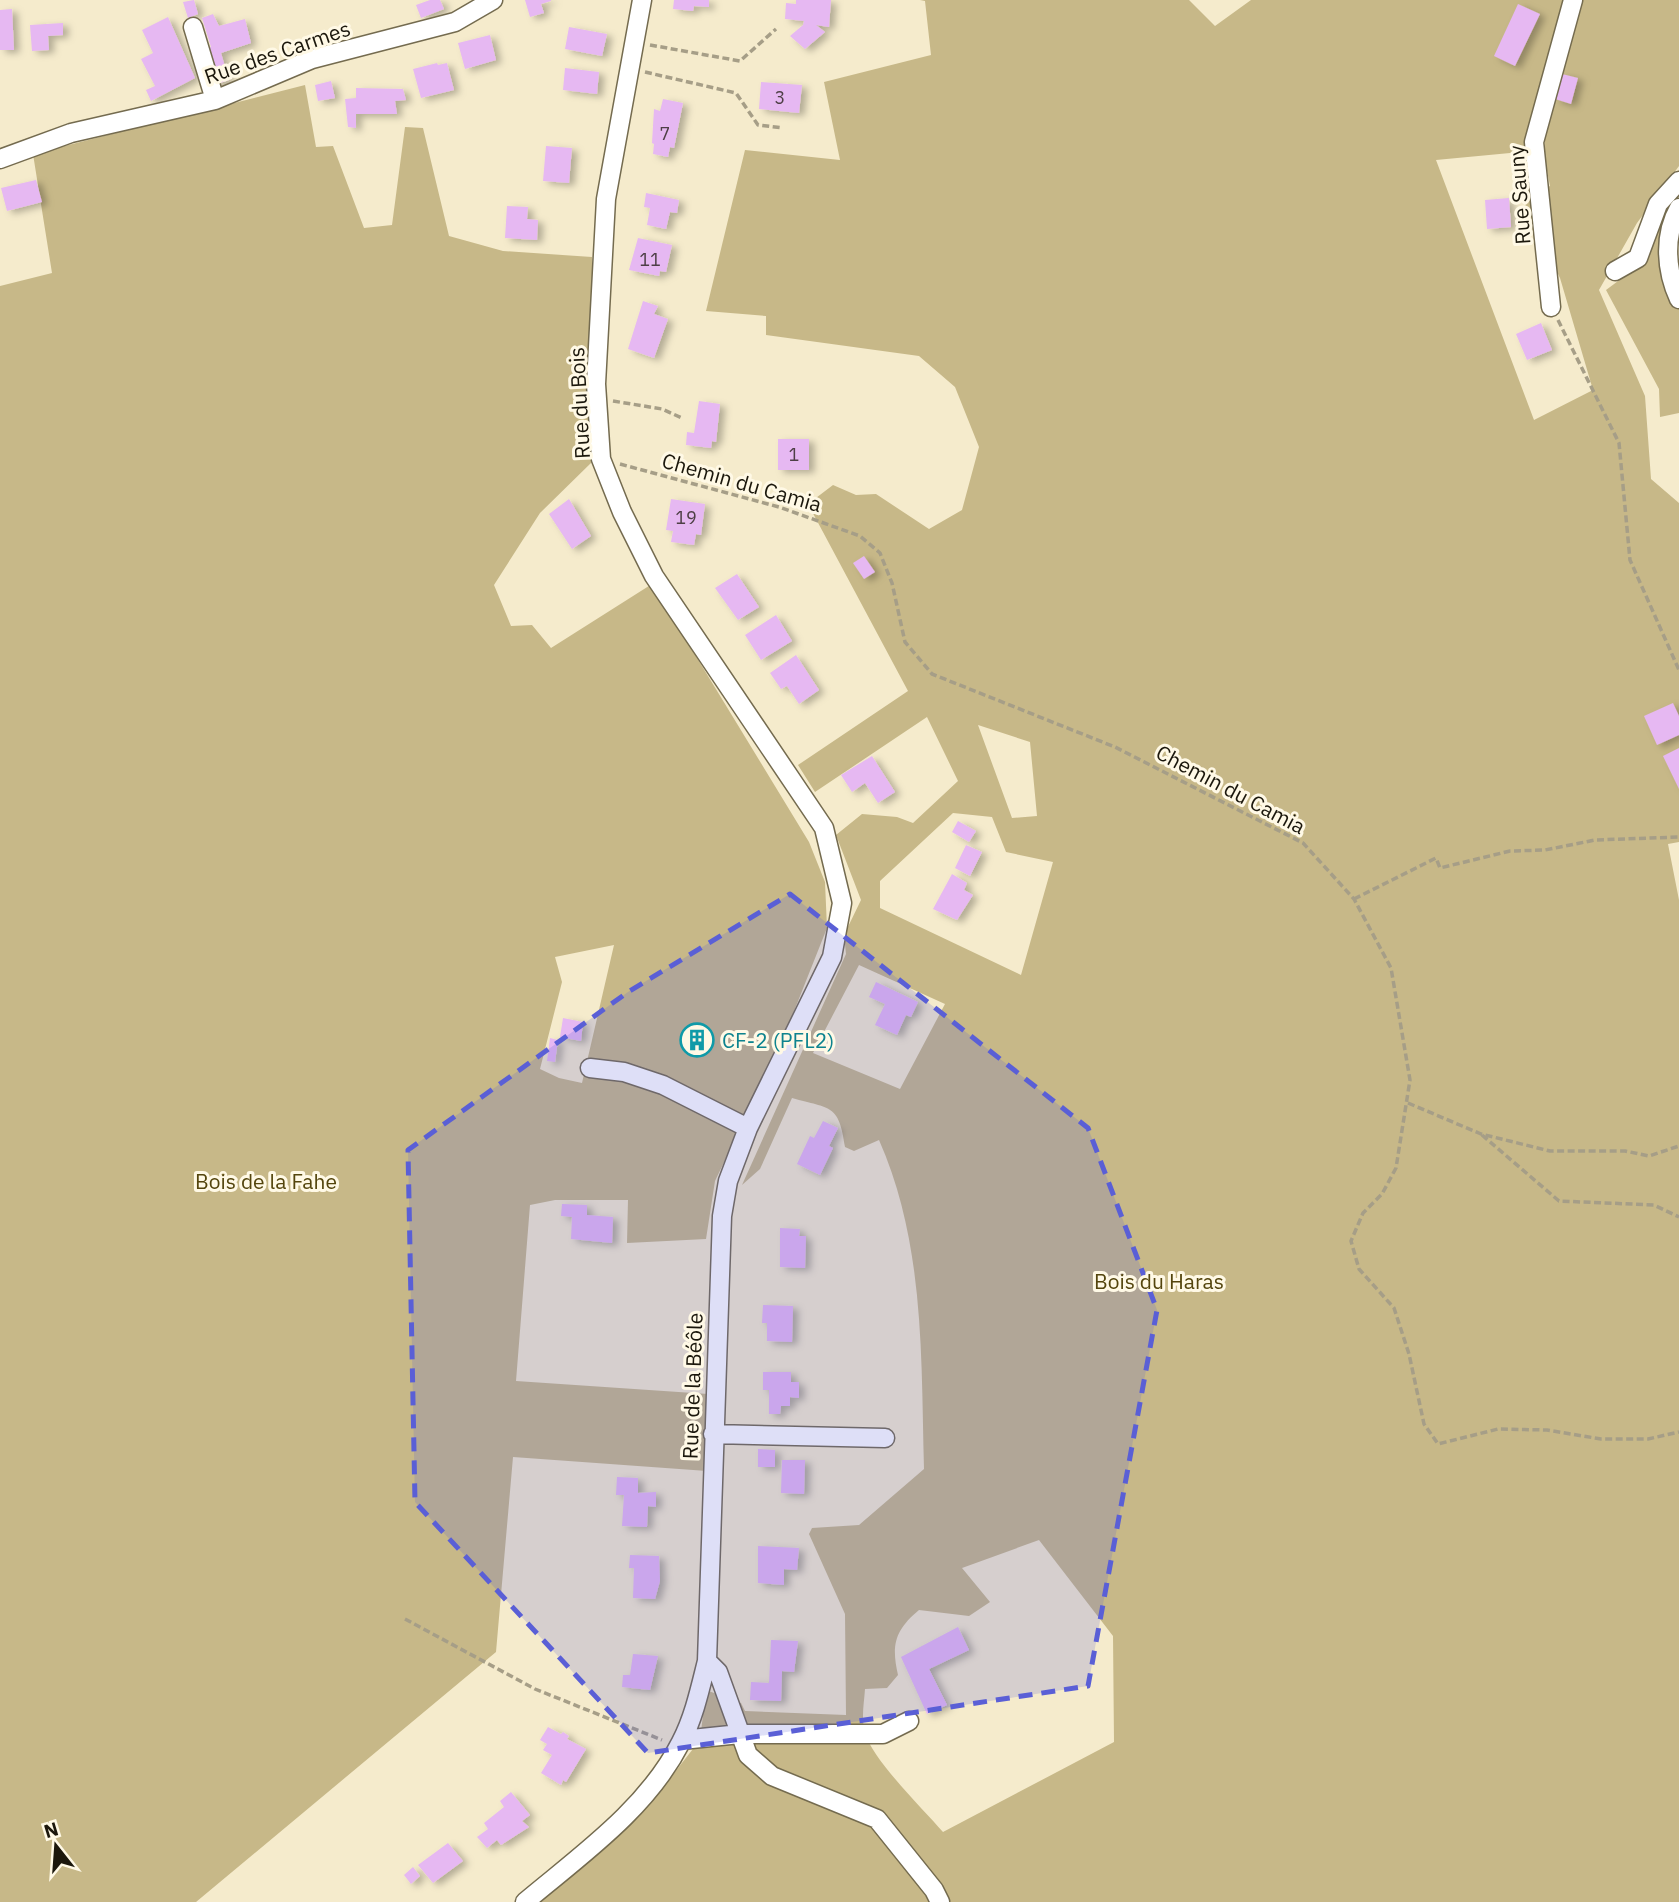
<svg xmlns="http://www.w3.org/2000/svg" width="1679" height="1902" viewBox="0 0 1679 1902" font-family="'IBM Plex Sans',sans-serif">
<defs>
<filter id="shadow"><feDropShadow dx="5.5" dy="3" stdDeviation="3.5" flood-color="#0004"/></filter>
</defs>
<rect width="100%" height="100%" fill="#f5ebcc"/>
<path fill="#c7b888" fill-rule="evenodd" d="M920 0H1189L1215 26 1251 0H1679V166L1637 223 1599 290 1645 396 1651 479 1679 503V842L1668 844 1679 900V1902H537L667 1782 700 1740 706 1690 741 1703 745 1711 846 1715 845 1614 809 1534 812 1528 859 1525 924 1469C921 1358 925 1244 879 1140L854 1151 845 1147C839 1104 831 1109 792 1098L760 1169 742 1185 846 954 844 935 861 900 836 835 862 814 897 817 913 823 958 781 927 717 815 792 798 765 908 691 808 504 833 485 856 495 876 494 929 529 962 510 979 447 955 387 919 356 766 335V316L706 311 745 150 840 160 824 82 931 55 925 1ZM1546 120 1544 155 1550 186 1524 202 1560 278 1593 390 1534 420 1436 160 1530 151ZM978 725 1030 742 1037 816 1012 818ZM953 813 992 817 1006 852 1053 862 1021 975 880 908V881ZM859 965 945 1004 900 1089 813 1053ZM1039 1540 1113 1636 1114 1742 943 1832C923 1809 872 1759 865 1733 861 1718 864 1704 865 1689L887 1688 898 1675C891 1645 895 1630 919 1610L969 1616 990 1602 962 1568Z
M305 85 316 147 333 146 364 228 392 225 405 127 423 128 449 236 503 251 592 257V462L540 513 494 585 511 626 532 625 551 648 652 584 809 842 825 882 827 928 783 1039 715 1181 706 1239 627 1243 628 1200H555L530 1205 516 1381 708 1394 707 1471 513 1457 496 1652 196 1902H0V286L52 273 33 154ZM614 945 582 1083 559 1078 540 1069 562 982 555 957Z
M1679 184 1666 214 1660 251 1667 290 1679 309V413L1660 417 1659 389 1606 290 1649 258 1652 226Z"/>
<path fill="#e6b8f2" filter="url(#shadow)" d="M194 0 198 14 188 18 183 2Z
M430 0H440L444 9 421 18 416 5Z
M525 0H551V1L541 4 544 13 530 17Z
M674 0H709V7L694 6 693 11 673 9Z
M796 0H831L829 27 816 25 825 32 805 49 790 36 803 25 804 21 785 19 786 3 796 4Z
M1518 4 1540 14 1515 66 1494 56Z
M12 9 14 50H0V10Z
M213 14 219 26 245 19 251 43 221 53 229 80 214 85 202 49 211 47 202 18Z
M168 17 195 78 151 101 146 90 155 86 141 59 153 53 142 30Z
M63 23V35L48 36 49 50 32 51 30 25Z
M569 27 607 34 602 56 565 49Z
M490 35 496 60 465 69 458 43Z
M437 63 438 65 447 63 454 90 421 98 413 69Z
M565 68 599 72 597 94 563 90Z
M1562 74 1578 78 1571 104 1555 99Z
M331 81 335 98 318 101 315 85Z
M761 82 802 85 799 113 759 109Z
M356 88 403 89 406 100 395 101 397 114H356V128L348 127 345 99 356 98Z
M663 99 683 103 674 148 670 147 668 157 653 154 654 144 652 143 654 109 660 111Z
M546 146 572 148 569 183 543 181Z
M36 180 42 202 7 211 1 188Z
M646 193 679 200 677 213 670 212 666 229 647 225 650 208 644 207Z
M1509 198 1511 227 1487 229 1485 200Z
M507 206 528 207 527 219 538 220 537 240 505 238Z
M638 238 672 245 666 272 660 271 659 276 629 270Z
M643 301 658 306 654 314 668 319 654 358 628 349Z
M1541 323 1552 350 1527 360 1516 334Z
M699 401 720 404 716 442 712 441 711 448 686 445 687 432 694 433Z
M778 439H809V470H778Z
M569 499 591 536 572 549 549 514Z
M671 499 705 504 701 535 696 534 694 545 671 542 673 531 666 530Z
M864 556 875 572 864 579 853 563Z
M737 574 759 607 738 620 715 588Z
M776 615 792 641 761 660 745 635Z
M796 655 819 690 799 704 787 686 781 689 770 673Z
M1673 703 1679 716V735L1657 745 1644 716Z
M1679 748V789L1663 756Z
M872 756 895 792 878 803 865 783 852 792 841 775Z
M958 821 976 831 969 842 952 832Z
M966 845 982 852 970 876 955 868Z
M952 874 967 883 964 890 973 895 957 920 933 909Z
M876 982 918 1002 911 1017 906 1015 897 1035 875 1025 885 1004 869 997Z
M563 1018 583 1022 581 1041 560 1037Z
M696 1032 705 1039 697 1049 688 1041Z
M550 1038 558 1040 555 1062 547 1061Z
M823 1121 838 1128 829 1146 833 1148 820 1175 797 1164 810 1136 814 1138Z
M562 1204 587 1205V1215L613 1217 612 1243 571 1239 572 1217 561 1216Z
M780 1228 800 1229 799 1236H806L805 1268 780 1267Z
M763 1305 793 1306 792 1342 767 1341V1323H762Z
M763 1372H791V1382H799V1398L790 1397V1406H781L780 1414H769V1390H763Z
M758 1449 775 1450V1467H758Z
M782 1460H805L804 1494 781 1493Z
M617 1477 638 1478V1493L656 1492V1507L648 1506 647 1527 622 1526 624 1495H616Z
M758 1546 799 1548 797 1570 784 1569V1585L758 1583Z
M630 1555 659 1556 660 1581 655 1599 633 1598 634 1568H629Z
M958 1627 969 1650 929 1669 947 1705 927 1714 901 1657Z
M771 1640 798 1641 794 1672 782 1671 781 1701 750 1700 751 1682 769 1683Z
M633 1654 658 1656 650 1690 622 1687 623 1675H630Z
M548 1727 561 1734 563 1732 569 1736 567 1739 586 1749 566 1782 563 1780 561 1785 541 1773 552 1755 543 1750 547 1744 540 1740Z
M511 1792 530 1815 522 1821 529 1827 501 1845 497 1840 487 1848 477 1837 488 1829 484 1823 504 1807 500 1801Z
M448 1843 463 1861 433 1883 418 1865Z
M413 1867 420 1876 411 1884 404 1875Z"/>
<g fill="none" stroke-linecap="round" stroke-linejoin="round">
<defs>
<path id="minor" d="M193 27 215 100
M0 159 71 133 215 100 312 59 455 22 493 0
M1679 208C1663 236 1666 271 1679 299
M1615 271 1638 258 1658 204 1679 181
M1551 307 1534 142 1573 0
M590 1068 624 1072 663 1085 748 1128
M713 1434 885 1438
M707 1661 718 1672 748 1755 772 1776 877 1819 934 1890 940 1902
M682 1740 740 1734H883L909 1721
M525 1902C581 1855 647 1809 681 1742 694 1717 700 1689 707 1661L722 1216 728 1181 748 1128 832 957 842 903 824 828 654 576 622 512 601 459 596 384 606 199 642 0"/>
</defs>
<use href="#minor" stroke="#746b4f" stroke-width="21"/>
<path stroke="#a69e87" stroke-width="3.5" stroke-dasharray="7 3.5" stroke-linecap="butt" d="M650 45 740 61 776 29
M645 72 736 93 758 125 783 128
M1558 320 1619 443 1630 560 1679 670
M613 401 662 409 682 418
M620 464 779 507 860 536 880 553 892 583 905 642 932 674 1115 747 1303 843 1354 899 1391 968 1410 1080 1396 1168 1382 1194 1363 1213 1351 1241 1359 1269 1394 1308 1409 1354 1424 1424 1438 1444 1498 1429 1547 1430 1601 1439H1648L1679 1432
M1354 899 1436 858 1440 868 1510 851 1545 850 1595 840 1679 837
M1408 1103 1481 1134 1550 1151H1625L1649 1156 1679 1146
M1482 1135 1559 1201 1654 1205 1679 1217
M405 1619 535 1689 662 1740"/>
<use href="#minor" stroke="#fff" stroke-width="18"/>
</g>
<path fill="#5a5fd6" fill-opacity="0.2" stroke="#5a5fd6" stroke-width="5" stroke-dasharray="14 9" stroke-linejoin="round" d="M790 894 1088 1128 1157 1310 1088 1686 648 1753 415 1502 408 1150 628 992Z"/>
<defs>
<symbol id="building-ring" viewBox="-11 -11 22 22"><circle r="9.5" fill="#fff9e6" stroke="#0f9aa8" stroke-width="1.5"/><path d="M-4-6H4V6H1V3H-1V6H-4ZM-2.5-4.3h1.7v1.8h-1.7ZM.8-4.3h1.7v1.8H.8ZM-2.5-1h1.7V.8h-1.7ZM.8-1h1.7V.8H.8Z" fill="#0f9aa8"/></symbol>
</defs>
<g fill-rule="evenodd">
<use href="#building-ring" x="678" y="1021" width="38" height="38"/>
</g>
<g text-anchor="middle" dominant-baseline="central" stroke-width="6" stroke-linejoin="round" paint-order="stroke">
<g font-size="18" fill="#4e3f46">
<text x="780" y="97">3</text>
<text x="665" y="133">7</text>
<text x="650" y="259">11</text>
<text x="794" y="454">1</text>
<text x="686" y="517">19</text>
</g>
<g font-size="21" fill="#1b170c" stroke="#fff9e6">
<text transform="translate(277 52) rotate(-19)">Rue des Carmes</text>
<text transform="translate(1519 195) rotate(-94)">Rue Sauny</text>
<text transform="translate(579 403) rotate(-93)">Rue du Bois</text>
<text transform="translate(742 482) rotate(16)">Chemin du Camia</text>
<text transform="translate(1231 789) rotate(28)">Chemin du Camia</text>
<text transform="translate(692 1386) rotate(-88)">Rue de la Béôle</text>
</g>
<g font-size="21" fill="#0d838f" stroke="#fff9e6" text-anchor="start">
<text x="722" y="1040">CF-2 (PFL2)</text>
</g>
<g font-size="21" fill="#54450d" stroke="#fff9e6">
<text x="266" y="1181">Bois de la Fahe</text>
<text x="1159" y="1281">Bois du Haras</text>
</g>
</g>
<g transform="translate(56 1846) rotate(343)" stroke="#fff9e6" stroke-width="5" paint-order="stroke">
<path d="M0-5L12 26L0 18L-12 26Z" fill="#1b170c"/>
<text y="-10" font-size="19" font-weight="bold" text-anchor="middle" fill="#1b170c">N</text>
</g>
</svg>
